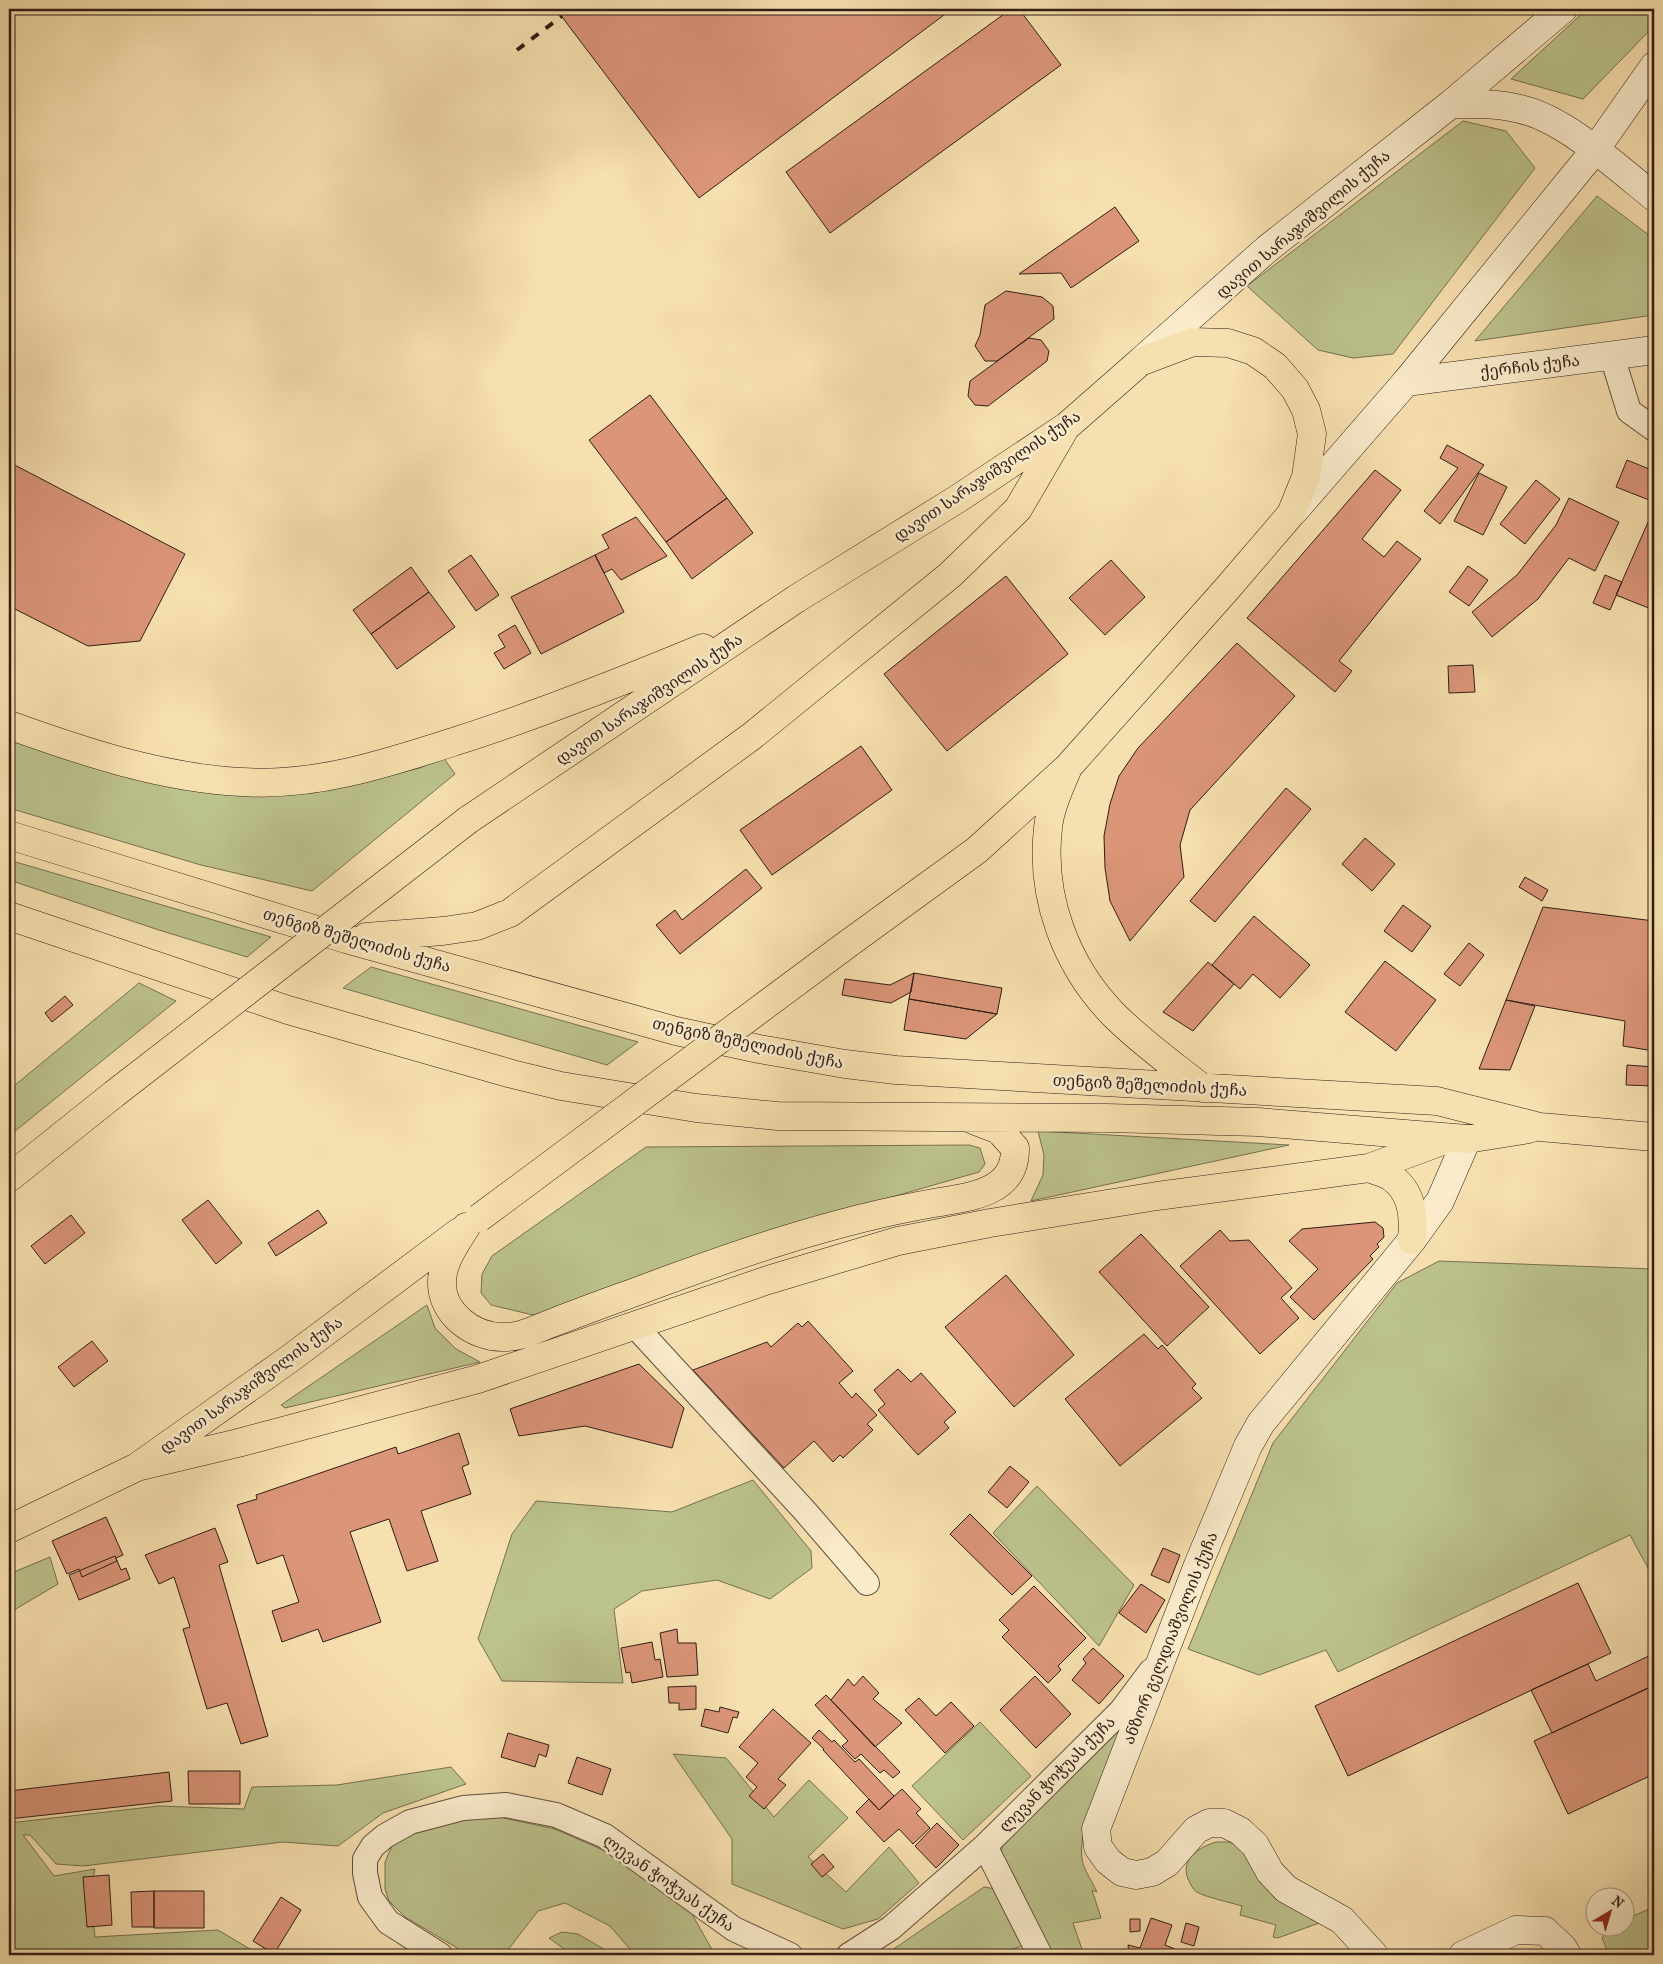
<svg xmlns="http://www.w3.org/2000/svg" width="1663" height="1964" viewBox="0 0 1663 1964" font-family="'IM FELL French Canon','Noto Serif Georgian',serif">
<rect width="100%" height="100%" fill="#f7e0af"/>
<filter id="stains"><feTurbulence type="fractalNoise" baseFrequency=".004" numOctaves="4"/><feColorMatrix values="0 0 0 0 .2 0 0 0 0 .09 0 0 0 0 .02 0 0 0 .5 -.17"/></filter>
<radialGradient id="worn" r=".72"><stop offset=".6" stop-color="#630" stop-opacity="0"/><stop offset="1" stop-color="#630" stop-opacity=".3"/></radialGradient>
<path fill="#bcc28c" stroke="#767051" d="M1587 9H1654V26L1583 99 1511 79Z
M1463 121 1506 131 1535 168 1393 354 1353 358 1318 350 1247 286Z
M1597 196 1654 239V315L1475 341Z
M9 737 223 794 313 793 420 768 443 757 455 774 312 891 201 865 9 808Z
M9 860 271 937 247 957 159 930 9 880Z
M371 967 638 1042 607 1065 343 988Z
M139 983 176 1001 9 1136V1090Z
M1038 1131 1289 1145 1031 1201 1043 1175 1044 1155Z
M969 1145 980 1148 985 1164 979 1172 753 1237 594 1300 533 1315 491 1305 481 1293 482 1274 492 1256 646 1147Z
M1439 1261 1654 1269V1579L1630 1535 1338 1672 1326 1650 1259 1675 1188 1649 1273 1443 1397 1283Z
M427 1305 435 1328 456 1349 480 1362 285 1408 281 1405Z
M753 1480 811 1551 812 1568 770 1599 717 1580 642 1591 614 1609 623 1683 502 1681 478 1639 512 1534 536 1501 672 1512Z
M1037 1486 1134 1585 1099 1646 993 1533Z
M50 1557 58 1584 9 1613V1574Z
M1142 1694C1124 1732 1072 1825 1083 1864 1086 1873 1093 1883 1097 1892L1092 1890 1101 1918 1073 1923 1084 1955H1049L1000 1855 1003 1845 1129 1712Z
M980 1722 1031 1776 963 1840 912 1786Z
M673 1754 726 1758 774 1817 809 1780 848 1818 808 1857 846 1892 889 1847 919 1883 878 1919 843 1929 732 1884V1839Z
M451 1767 466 1784 383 1813 338 1846 283 1842 83 1866 56 1864 30 1835H23L54 1876 95 1869 90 1891 95 1937 218 1930 260 1955H9V1823L159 1806 244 1809 252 1787 337 1785Z
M499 1817 555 1829 612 1854 688 1907 715 1955H635L610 1926 565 1903 538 1911 504 1955H469L405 1917 389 1901 385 1889V1862L395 1839 466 1819Z
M1216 1842H1230L1241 1849 1258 1875 1322 1922 1278 1938 1273 1937 1276 1925 1240 1915 1242 1906C1232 1903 1205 1897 1197 1892 1193 1890 1190 1883 1188 1879 1180 1859 1199 1847 1216 1842Z
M984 1887 996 1889 1022 1946 995 1955H964L962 1953 957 1955H885Z
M1654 1907V1955H1609L1602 1938 1611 1927 1626 1926V1919Z
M562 1932 578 1934 614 1955H572L549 1938Z"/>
<path fill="#db9579" stroke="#301d16" d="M556 9H952L699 198Z
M1011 9H1019L1061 65 830 233 786 172Z
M1115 207 1139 241 1071 288 1061 273 1019 274Z
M1006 291 1042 297 1053 306 1054 319 997 361H985L975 346 980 335 985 305Z
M1029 338 1041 340 1049 351 1047 361 988 406 975 405 968 396 970 381Z
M650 395 727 498 666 542 589 440Z
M1447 445 1484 465 1440 524 1424 511 1458 468 1440 458Z
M1627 460 1654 471V502L1616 487Z
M9 462 185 554 140 641 88 646 9 606Z
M1375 470 1401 490 1362 539 1384 557 1397 541 1421 559 1339 661 1352 671 1335 692 1247 618Z
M1479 473 1507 487 1483 535 1454 521Z
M1536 480 1560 499 1525 544 1500 524Z
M727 498 753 533 692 579 666 542Z
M1569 498 1619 522 1595 571 1569 558 1538 599 1492 637 1472 612 1517 575 1556 525Z
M636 517 667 556 621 580 612 569 604 573 595 555 609 548 602 535Z
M1649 520 1654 522V601L1651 609 1616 595Z
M471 555 499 595 476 611 448 571Z
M595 555 624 612 541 654 511 597Z
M1111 560 1145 597 1105 635 1069 598Z
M1468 566 1488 580 1469 606 1449 592Z
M411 567 429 592 371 634 353 610Z
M1605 575 1622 582 1610 610 1593 603Z
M1006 576 1068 654 947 751 884 674Z
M429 592 455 627 397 669 371 634Z
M515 625 531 653 504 669 494 653 505 647 498 635Z
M1237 643 1295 696 1190 810 1180 845 1184 877 1130 941 1110 901 1105 868 1104 836 1110 804 1119 776 1138 748Z
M1473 665 1475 692 1449 693 1448 666Z
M861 746 892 790 772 875 740 830Z
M1286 788 1311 809 1215 922 1190 901Z
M1365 838 1395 864 1372 891 1342 864Z
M746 869 762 888 680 954 656 925 675 910 682 920Z
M1525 877 1548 890 1542 901 1519 887Z
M1403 905 1431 926 1412 952 1384 931Z
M1543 907 1654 921V1051L1623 1046 1625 1021 1506 1000Z
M1254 916 1310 965 1280 998 1253 974 1240 989 1212 965Z
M1469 943 1484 955 1460 986 1444 974Z
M1385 961 1436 1000 1396 1051 1345 1012Z
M1208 962 1234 984 1193 1031 1163 1012Z
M914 973 911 992 891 1003 842 995 845 979 890 985Z
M914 973 1002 988 997 1014 909 999Z
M65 996 73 1005 52 1022 45 1013Z
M909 999 997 1014 966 1039 904 1030Z
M1506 1000 1535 1006 1510 1070 1479 1069Z
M1627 1065 1654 1067V1086L1626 1085Z
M208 1200 242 1243 216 1264 182 1220Z
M318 1210 327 1223 276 1256 268 1243Z
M71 1215 85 1233 45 1264 31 1246Z
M1375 1222 1383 1228 1384 1237 1377 1244 1379 1247 1370 1256 1373 1259 1314 1320 1290 1297 1318 1269 1289 1241 1302 1229Z
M1220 1230 1230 1241 1249 1240 1292 1288 1281 1298 1299 1318 1260 1354 1180 1266Z
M1141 1234 1209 1307 1167 1346 1099 1272Z
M1006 1275 1074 1355 1014 1407 945 1327Z
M808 1321 853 1371 839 1383 852 1398 856 1393 877 1415 867 1424 873 1430 843 1458 840 1455 833 1462 814 1441 784 1468 693 1370 767 1342 771 1347 798 1323 802 1327Z
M1144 1334 1158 1349 1162 1345 1196 1384 1192 1388 1202 1398 1120 1466 1065 1399Z
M92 1341 108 1361 74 1387 58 1367Z
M639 1364 684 1408 672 1448 585 1426 519 1436 510 1409Z
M898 1369 911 1382 921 1373 956 1412 944 1422 949 1428 918 1455 878 1410 885 1404 874 1390Z
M459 1433 469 1464 462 1467 471 1494 421 1511 438 1561 407 1571 389 1519 350 1532 381 1622 323 1642 318 1629 282 1642 272 1611 299 1602 283 1555 257 1564 237 1505 257 1499 256 1495 396 1447 398 1454Z
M1010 1466 1029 1482 1007 1508 988 1492Z
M970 1514 1032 1576 1012 1595 950 1534Z
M106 1517 123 1555 116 1558 117 1561 82 1577 79 1569 67 1574 52 1541Z
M215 1528 228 1562 219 1565 268 1736 241 1744 227 1703 207 1709 183 1629 190 1627 174 1577 159 1584 145 1555Z
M1163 1548 1180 1555 1169 1583 1151 1575Z
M115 1556 121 1570 126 1568 130 1579 79 1600 69 1575Z
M1578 1583 1611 1653 1348 1776 1315 1706Z
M1141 1584 1165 1600 1146 1633 1119 1613Z
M1034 1586 1086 1638 1058 1666 1061 1670 1048 1683 1002 1637 1009 1630 999 1620Z
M677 1629 678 1643H696L698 1675 667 1677 660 1633Z
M652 1642 655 1660 660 1659 663 1677 632 1683 630 1672 626 1673 621 1648Z
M1093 1648 1124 1676 1099 1704 1072 1680 1086 1663 1083 1659Z
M1653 1654 1654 1685 1552 1733 1531 1690 1588 1664 1596 1681Z
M863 1676 879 1693 873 1699 902 1723 875 1747 831 1700 848 1679 854 1686Z
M1035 1676 1071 1714 1036 1748 1000 1710Z
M696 1686V1709L679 1710V1703H669L668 1687Z
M1651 1687 1654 1694V1774L1568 1814 1534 1741Z
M826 1695 900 1772 893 1778 884 1770 880 1773 861 1754 855 1759 842 1746 848 1741 815 1705Z
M919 1698 936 1716 951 1702 974 1726 945 1753 905 1710Z
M720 1707 739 1712 737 1718 733 1717 728 1733 701 1726 705 1709 719 1712Z
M773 1709 811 1743 778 1779 786 1785 764 1809 749 1796 757 1787 746 1777 758 1763 739 1747Z
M819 1730 832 1742 834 1740 855 1762 859 1759 894 1796 879 1810 823 1750 824 1749 812 1738Z
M508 1733 549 1745 546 1757 539 1754 535 1767 501 1757Z
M577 1757 611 1769 602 1795 568 1783Z
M188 1771H240V1804H189Z
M169 1772 172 1801 9 1819V1791Z
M902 1789 921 1809 916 1813 930 1828 913 1844 899 1829 884 1842 856 1812 869 1799 879 1810Z
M937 1823 959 1845 936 1868 915 1846Z
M823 1854 834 1867 822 1877 811 1864Z
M109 1875 112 1925 87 1927 83 1877Z
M154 1891V1927H132L131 1892Z
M154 1891H204V1928H154Z
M281 1897 301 1910 274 1954 253 1941Z
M1151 1918 1172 1925 1165 1945 1175 1949 1172 1955H1129L1128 1945 1140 1948Z
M1130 1919H1140V1931L1130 1932Z
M1186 1923 1199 1927 1194 1946 1181 1942Z
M1111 1952 1112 1955H1079Z"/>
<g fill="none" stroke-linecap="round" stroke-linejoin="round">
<defs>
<path id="street" d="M1612 356 1629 411 1654 429
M635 1326 804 1510 867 1583
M985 1846 1040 1955
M440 1955 388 1922 370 1897 365 1873V1859L373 1846 385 1836 410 1822 463 1808 506 1805 556 1815 605 1836 734 1929 790 1955
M849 1955 891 1928 985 1846 1121 1711 1151 1671"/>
<path id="secondary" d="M1451 104C1474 104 1497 103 1520 109 1565 119 1618 168 1654 197
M1141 361 1267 249 1451 104 1563 9
M1406 382 1654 350
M1294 511 1406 382 1595 150 1654 66
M1374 1955 1342 1920 1286 1889 1270 1872 1255 1845 1240 1831 1224 1823H1209L1196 1830 1167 1863 1152 1872 1136 1875 1122 1872 1108 1861 1098 1847 1096 1829 1198 1565 1248 1446 1261 1423 1412 1240 1440 1201 1467 1139
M1463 1955 1516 1930 1545 1931 1563 1948 1567 1955"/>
<path id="primary" d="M9 725C84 752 162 778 242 782 314 787 385 764 453 742 538 715 621 682 703 648
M1067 770C1059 789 1050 808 1048 828 1040 897 1066 966 1114 1015 1141 1042 1172 1064 1202 1088
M468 820 796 599 959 498 1067 426 1140 362 1193 342 1228 343 1253 351 1275 366 1295 389 1306 410 1312 434 1306 477 1291 514 1225 591 1068 767 977 850 849 943
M9 835 346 939 676 1031 759 1049 845 1064 896 1070 1437 1101 1540 1127 1654 1137
M9 916 288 1010 512 1074 561 1086 696 1108 777 1116 1107 1118 1258 1122 1467 1139 1529 1129
M366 937 443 931 477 926 510 913 752 736 950 575 1018 509 1063 432
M1369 1168C1376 1171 1385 1173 1391 1177 1413 1192 1414 1217 1412 1240
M9 1178 114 1094
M466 1227C456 1243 442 1262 442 1282 441 1313 473 1337 502 1337 520 1338 536 1329 552 1323 578 1313 604 1303 630 1294 729 1257 830 1221 934 1203 968 1197 1016 1194 1015 1148L999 1130 973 1120
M137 1467 238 1443 478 1379 768 1280 898 1241 990 1223 1157 1196 1369 1168 1442 1141
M9 1529 137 1467 288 1360 459 1232"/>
</defs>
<use href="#street" stroke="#624e3c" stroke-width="26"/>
<use href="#secondary" stroke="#301d16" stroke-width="29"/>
<use href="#primary" stroke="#301d16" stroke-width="29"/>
<use href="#street" stroke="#faebcb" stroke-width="24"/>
<use href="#secondary" stroke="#faebcb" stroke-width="28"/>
<use href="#primary" stroke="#f7e0af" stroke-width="28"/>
<path stroke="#301d16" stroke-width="4" stroke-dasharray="9 9" stroke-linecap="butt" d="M517 50 562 16"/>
<defs>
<path id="primary-bridge" d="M114 1094 468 820
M479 1218 849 943"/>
</defs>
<use href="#primary-bridge" stroke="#301d16" stroke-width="29" stroke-linecap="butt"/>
<use href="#primary-bridge" stroke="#f7e0af" stroke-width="28"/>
</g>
<g text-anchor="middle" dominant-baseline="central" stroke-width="5" stroke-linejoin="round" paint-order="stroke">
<g font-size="16" fill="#301d16" stroke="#faebcb">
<text transform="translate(1303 224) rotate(-40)">დავით სარაჯიშვილის ქუჩა</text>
<text transform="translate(1530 366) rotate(-7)">ქერჩის ქუჩა</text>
<text transform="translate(987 476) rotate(-34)">დავით სარაჯიშვილის ქუჩა</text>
<text transform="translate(649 699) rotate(-34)">დავით სარაჯიშვილის ქუჩა</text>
<text transform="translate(357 940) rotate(16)">თენგიზ შეშელიძის ქუჩა</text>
<text transform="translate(748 1043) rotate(12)">თენგიზ შეშელიძის ქუჩა</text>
<text transform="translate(1150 1085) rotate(3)">თენგიზ შეშელიძის ქუჩა</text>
<text transform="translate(251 1385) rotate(-36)">დავით სარაჯიშვილის ქუჩა</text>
<text transform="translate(1170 1638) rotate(-68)">ანზორ გელდიაშვილის ქუჩა</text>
<text transform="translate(1057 1774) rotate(-45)">ლევან ჭოჭუას ქუჩა</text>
<text transform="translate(669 1883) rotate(35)">ლევან ჭოჭუას ქუჩა</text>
</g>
</g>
<rect width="1663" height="1964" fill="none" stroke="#f7e0af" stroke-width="30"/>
<rect x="10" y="10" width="1643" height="1944" fill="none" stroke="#301d16" stroke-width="2.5"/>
<rect x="15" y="15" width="1633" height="1934" fill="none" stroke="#301d16"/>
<g transform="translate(1610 1912) rotate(38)"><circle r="24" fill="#faebcb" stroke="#a99983"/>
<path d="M0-4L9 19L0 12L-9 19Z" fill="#8f2418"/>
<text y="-8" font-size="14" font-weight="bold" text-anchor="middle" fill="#301d16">N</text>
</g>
<rect width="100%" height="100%" filter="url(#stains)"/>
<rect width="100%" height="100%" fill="url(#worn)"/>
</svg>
